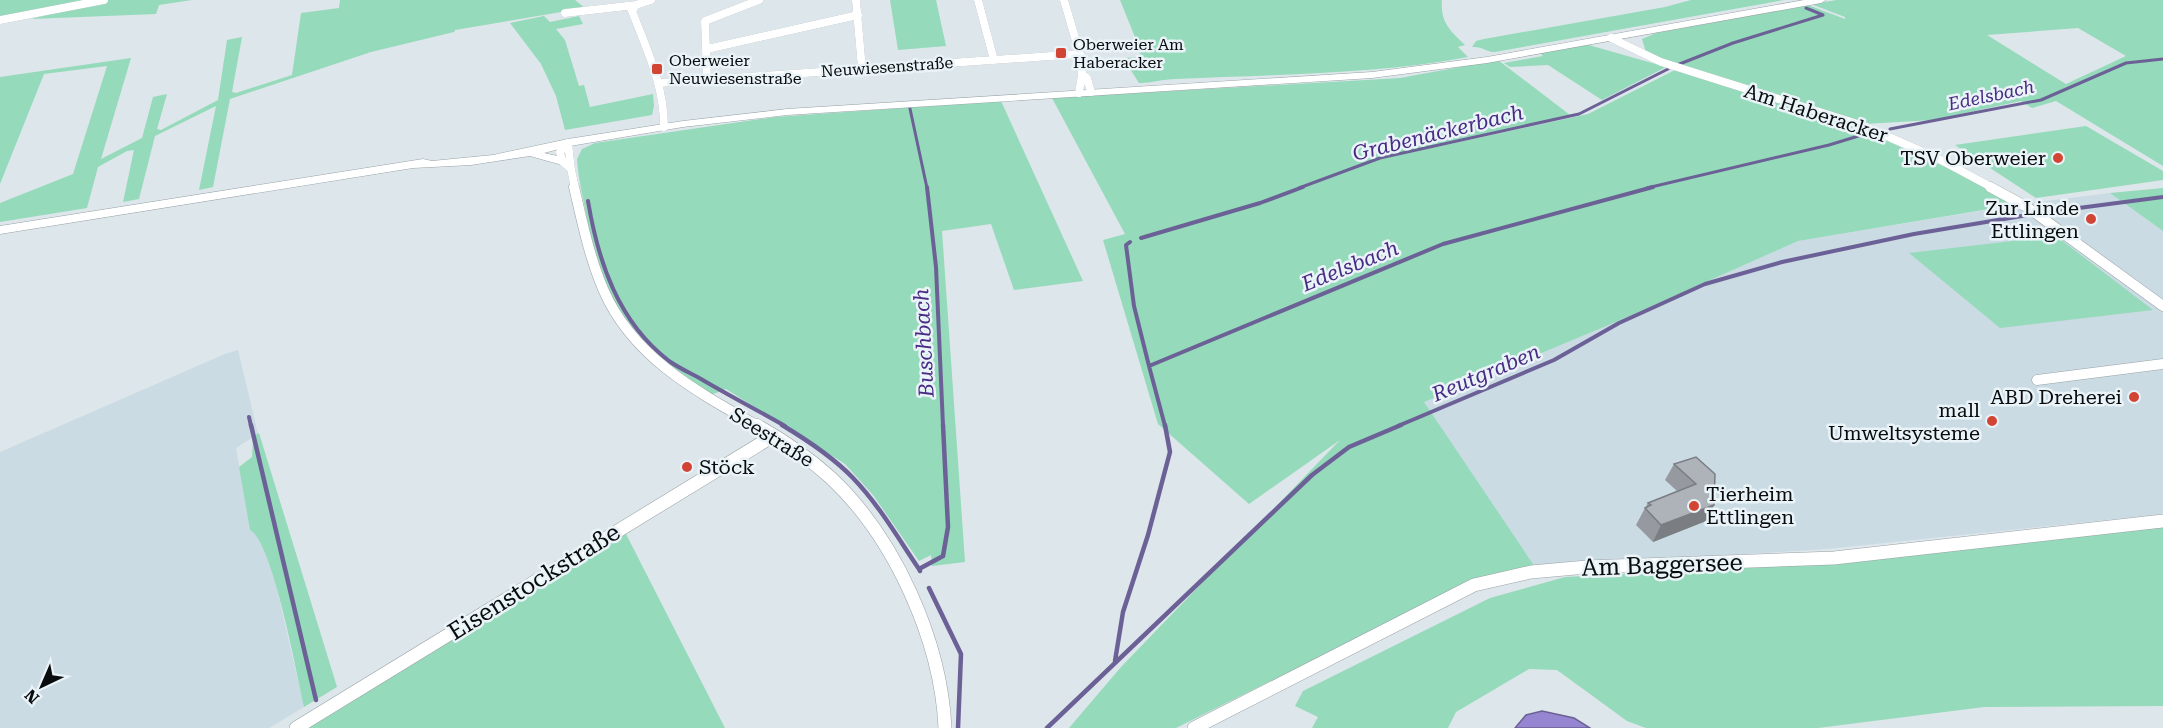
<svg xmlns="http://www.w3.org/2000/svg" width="2163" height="728" viewBox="0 0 2163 728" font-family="'Roboto Serif',serif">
<rect width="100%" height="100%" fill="#dde6ea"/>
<path fill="#cadbe4" d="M2110 193 2163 231V514L1827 549 1535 567 1423 402 1616 322 1798 241 2029 203Z
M238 350 258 434 236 448 250 529 256 532 271 563 304 707 269 728H0V452L225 354Z"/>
<path fill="#95daba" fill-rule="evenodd" d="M0 0H99L0 19Z
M107 0H192L159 5 156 14 31 19Z
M340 0H575L585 8 455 30 454 32 371 52 230 99 213 187 199 190 216 106 155 136 139 199 123 202 134 150 127 151 98 167 87 208 0 222V203L73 174 107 66 44 74 0 184V77L131 58 101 159 142 138 153 97 167 94 157 129 161 130 218 100 227 40 242 37 232 92 236 93 292 75 301 13 339 8Z
M890 0H936L946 46 898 50Z
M1120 0H1442C1440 22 1450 31 1465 45L1458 47 1468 57C1372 75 1273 74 1176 79 1163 79 1152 83 1139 83L1125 61 1124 58 1138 57 1141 52Z
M1691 0H1784L1495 52C1486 52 1482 46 1472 47L1476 41 1484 39 1665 7Z
M1837 0H2163V166L2056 101 2032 108 2021 101 1933 120 1864 124 1664 61 1646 52 1642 39 1656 33 1808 5 1845 19V17L1811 4ZM2078 28 2126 56 2066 84 1987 35Z
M544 16 550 22 579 16 583 24 556 29 565 40 579 86 584 85 590 107 653 94 654 106 652 115 565 130 556 96 541 64 510 23Z
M1585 44 1666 67 1602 100 1548 65 1510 67 1504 63 1543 56 1540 53Z
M1498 60 1570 115 1427 149 1588 114 1675 70 1851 125 1941 165 2019 204 1798 241 1616 322 1424 402 1535 567 1476 579 1176 728H1069L1121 667 1340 440 1249 504 1158 424 1103 240 1125 234 1052 98 1400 78Z
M1001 101 1083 281 1014 290 991 224 942 231 965 562 932 566 931 555 919 561 873 495 845 464 726 389 711 395C657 362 609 314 592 250 589 238 589 226 586 214 583 196 578 178 577 159L582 149 595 143 775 117Z
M2086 126 2163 171V180L2036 198 1955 145Z
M2163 188V231L2110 193Z
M2056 236 2153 310 2000 328 1909 253Z
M259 433 337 687 304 707C297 676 273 542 250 530L239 467 252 457 253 437Z
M2163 527V706L1984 707 1818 728H1646L1627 721 1557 670 1529 669 1456 712 1448 728H1312L1318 717 1295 706 1303 691 1490 598 1565 577 1840 563Z
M626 534 725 728H308L343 707Z"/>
<path fill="#9686d1" stroke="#6c6196" stroke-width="1.5" d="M1542 711 1574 718 1590 728H1515L1526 715Z"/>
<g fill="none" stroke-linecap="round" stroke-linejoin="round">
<path stroke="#6c6196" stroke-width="3" d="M1677 65 1733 43 1823 15 1806 8
M909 104 927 188
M1890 129 2041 100 2126 63 2163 59
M1299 188 1380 158 1579 114 1668 69
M1647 188 1829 145 1865 134"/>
<path stroke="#6c6196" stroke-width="4" d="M927 187 936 267 943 426
M588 201C598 261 618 322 669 361 679 368 690 373 701 379 728 395 757 410 785 426
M2048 212 2163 197
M1141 238 1260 203 1303 187
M1130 242 1126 245 1134 306 1149 366
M249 417 251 426
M1165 426 1149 366 1443 244 1653 187
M1398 426 1554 360 1619 323 1705 284 1782 262 1914 234 2028 215"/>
<path stroke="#6c6196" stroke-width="4.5" d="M251 425 316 700
M782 425C807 440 833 457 853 478 879 505 898 538 919 569
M920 571 919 569 943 556 948 527 943 425
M929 588 961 654 958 728
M1115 661 1123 612 1148 535 1170 452 1165 425
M1047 728 1312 475 1349 447 1401 425"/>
<defs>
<path id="street-far2" d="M651 0 636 5 632 11C647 50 664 85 664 127
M856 0 862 69
M978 0 994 60
M1064 0 1081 58 1082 74 1079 93
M565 13 636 5
M0 20 104 0
M1611 38 1661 62 1864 126 1939 159 1993 188
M707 49 858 15
M1083 75 1087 78 1091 92
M707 78 705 21 759 0
M659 83 1080 54
M568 143 571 169 562 161 560 152Z
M571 169 575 188"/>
<path id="street-far1" d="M574 187C582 221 589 256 603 289 632 357 697 392 758 426
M1990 187 2027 207 2163 306
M2037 380 2163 364"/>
<path id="street" d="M756 425C783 440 808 457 831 478 895 538 941 641 945 728
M296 728 773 436
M1194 728 1474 585 1531 572 1587 567 1834 558 2163 521"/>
<path id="secondary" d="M1804 0H1826L1821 3 1487 63 1372 78 787 115 683 127 570 146 544 153 566 158 568 161 562 165 530 156 471 165 413 168 0 234V226L423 159 432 161 493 155 568 139 683 121 787 109 1372 72 1487 57Z"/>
</defs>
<use href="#street-far2" stroke="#99a2a6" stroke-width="8"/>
<use href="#street-far1" stroke="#99a2a6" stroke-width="11"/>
<use href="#street" stroke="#99a2a6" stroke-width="14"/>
<use href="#secondary" stroke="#99a2a6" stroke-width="1"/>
<use href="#street-far2" stroke="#fff" stroke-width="8"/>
<use href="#street-far1" stroke="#fff" stroke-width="10"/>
<use href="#street" stroke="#fff" stroke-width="13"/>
<use href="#secondary" fill="#fff" fill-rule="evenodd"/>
</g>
<path fill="#969aa0" d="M1696 457 1714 505 1706 521 1653 542 1636 525 1645 508 1648 503 1677 491 1665 480 1674 464Z"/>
<path fill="#7a7d82" d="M1714 505 1706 521 1653 542 1661 525Z"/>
<path fill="#aeb3ba" stroke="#7a7d82" stroke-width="1.5" d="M1696 457 1715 474 1714 505 1661 525 1645 508 1651 505 1648 503 1696 484 1674 464Z"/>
<g fill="#d24535" stroke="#eaf3f8" stroke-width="2">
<rect x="1055" y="47" width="12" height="12" rx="3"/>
<rect x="651" y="63" width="12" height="12" rx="3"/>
<circle cx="2058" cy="158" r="6"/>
<circle cx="2091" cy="219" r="6"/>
<circle cx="2134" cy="397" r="6"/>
<circle cx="1992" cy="421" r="6"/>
<circle cx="687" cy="467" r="6"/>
<circle cx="1694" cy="506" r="6"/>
</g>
<g text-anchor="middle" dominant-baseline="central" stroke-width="5" stroke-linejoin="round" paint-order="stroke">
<g font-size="16" fill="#090c0e" stroke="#eaf3f8" text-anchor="start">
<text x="1073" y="44">Oberweier Am<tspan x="1073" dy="18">Haberacker</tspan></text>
<text x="669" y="60">Oberweier<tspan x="669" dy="18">Neuwiesenstraße</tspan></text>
</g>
<g font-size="16" fill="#090c0e" stroke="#eaf3f8">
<text transform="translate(887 67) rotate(-4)">Neuwiesenstraße</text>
</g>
<g font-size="18" font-style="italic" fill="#482b84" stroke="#eaf3f8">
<text transform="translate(1991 95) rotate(-12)">Edelsbach</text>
</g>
<g font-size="20" fill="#090c0e" stroke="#eaf3f8">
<text transform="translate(1816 113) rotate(18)">Am Haberacker</text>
<text transform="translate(772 437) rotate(32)">Seestraße</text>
</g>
<g font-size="20" fill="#090c0e" stroke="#eaf3f8" text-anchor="end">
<text x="2046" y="158">TSV Oberweier</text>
<text x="2079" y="208">Zur Linde<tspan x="2079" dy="23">Ettlingen</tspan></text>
<text x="2122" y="397">ABD Dreherei</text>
<text x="1980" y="410">mall<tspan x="1980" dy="23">Umweltsysteme</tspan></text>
<text x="699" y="467" text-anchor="start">Stöck</text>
<text x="1706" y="494" text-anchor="start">Tierheim<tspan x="1706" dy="23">Ettlingen</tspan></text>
</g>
<g font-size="21" font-style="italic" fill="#482b84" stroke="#eaf3f8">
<text transform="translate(1438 133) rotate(-14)">Grabenäckerbach</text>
<text transform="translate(1350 266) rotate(-22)">Edelsbach</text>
<text transform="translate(924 343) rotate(-93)">Buschbach</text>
<text transform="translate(1486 373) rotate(-23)">Reutgraben</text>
</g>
<g font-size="24" fill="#090c0e" stroke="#eaf3f8">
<text transform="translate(1662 565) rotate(-2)">Am Baggersee</text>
<text transform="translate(534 582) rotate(-32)">Eisenstockstraße</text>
</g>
</g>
<g transform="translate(42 686) rotate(224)" stroke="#eaf3f8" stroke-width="4.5" paint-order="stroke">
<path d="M0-4.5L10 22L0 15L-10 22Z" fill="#090c0e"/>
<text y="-9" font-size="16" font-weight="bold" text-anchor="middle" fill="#090c0e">N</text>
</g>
</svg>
